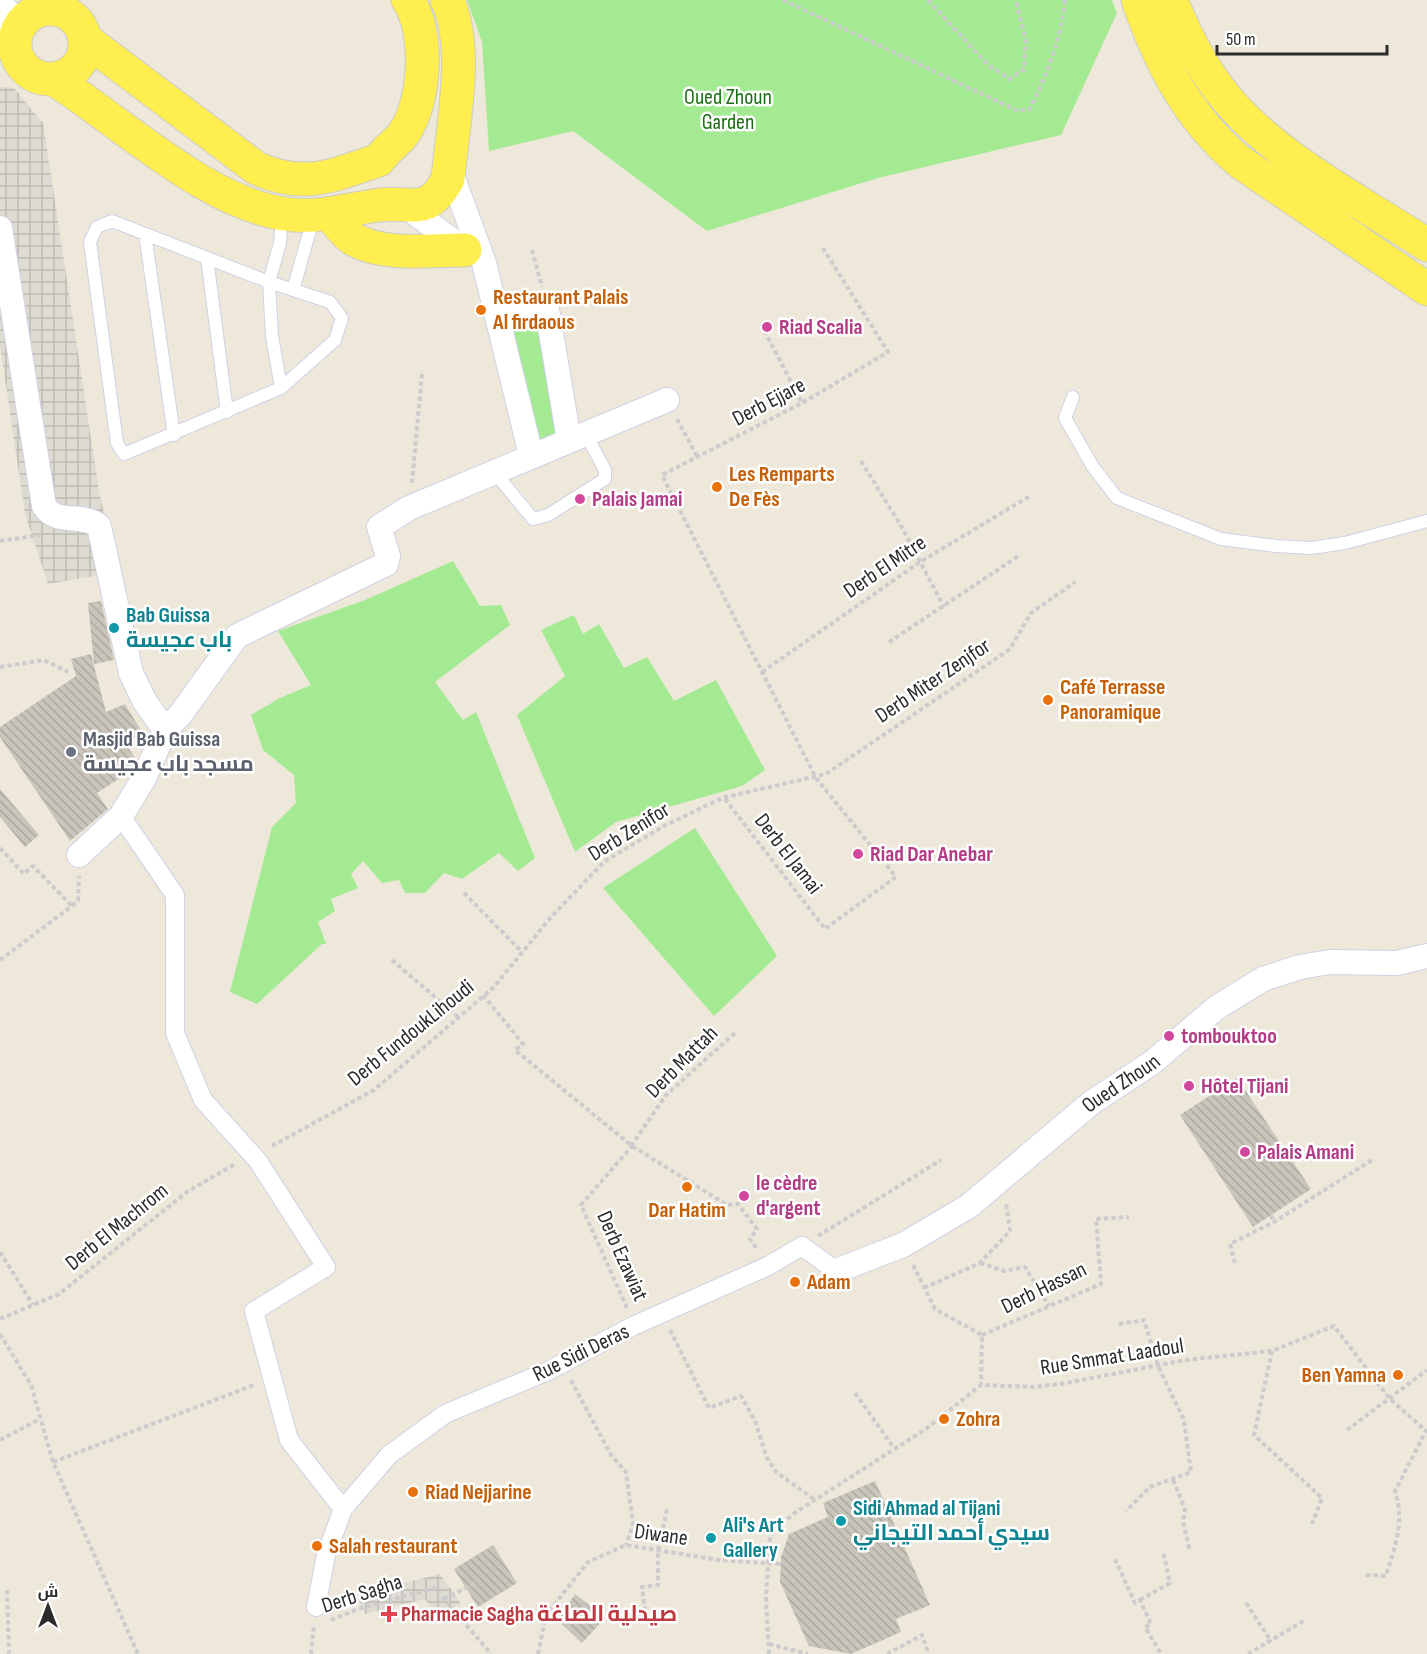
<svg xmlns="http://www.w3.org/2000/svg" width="1427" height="1654" viewBox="0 0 1427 1654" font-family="'Sofia Sans Condensed',Cairo,sans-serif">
<defs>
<pattern id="plaza-grid" width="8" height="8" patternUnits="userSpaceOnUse" patternTransform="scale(1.5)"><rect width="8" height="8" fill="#dedbd2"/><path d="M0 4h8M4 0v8" fill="none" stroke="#bfbcb4"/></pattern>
<pattern id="building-back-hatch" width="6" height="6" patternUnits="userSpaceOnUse" patternTransform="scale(1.5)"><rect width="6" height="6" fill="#c9c5bb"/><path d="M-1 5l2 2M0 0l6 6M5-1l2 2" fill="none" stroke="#ada9a1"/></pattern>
</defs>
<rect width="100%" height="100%" fill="#eee8db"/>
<path fill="#a4ea92" d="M467 0H1112L1117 13 1061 135 878 178 707 231 573 131 489 151 482 42Z
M547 310 572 448 535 464 501 320Z
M453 561 480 606 501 605 510 625 435 682 463 720 476 712 535 858 518 871 499 853 462 879 444 873 425 893H405L399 880 382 883 363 861 351 874 358 888 331 899 335 911 318 922 326 944H322L257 1004 230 992 272 827 296 803 294 775 263 750 251 715 280 698 311 685 278 631 365 600Z
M574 615 583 634 599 624 624 668 647 657 674 701 716 680 765 770 742 786 616 822 575 852 517 715 565 676 541 630Z
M695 828 777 956 714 1016 603 888Z"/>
<path fill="url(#plaza-grid)" d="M0 87 14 88 43 123 99 491 117 572 48 584 25 514 0 345Z
M440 1574 461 1604 437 1615 425 1599 365 1614 356 1595Z"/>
<path fill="url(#building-back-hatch)" d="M101 601 114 660 94 664 88 603Z
M91 654 106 712 125 704 142 732 126 744 136 760 127 769 129 772 97 793 108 809 70 841 0 737V727L76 676 71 659Z
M0 789 39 835 25 847 0 817Z
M1237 1078 1311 1189 1253 1227 1180 1115Z
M875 1481 930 1605 896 1619 901 1632 851 1654 809 1646 780 1582 781 1557 789 1534 828 1517 823 1503Z
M493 1545 517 1583 478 1607 454 1569Z
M575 1594 605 1618 582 1643 558 1620Z"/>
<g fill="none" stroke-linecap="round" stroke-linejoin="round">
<defs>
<path id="service" d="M112 221 269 282 330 302 342 318 335 340 281 388 124 454 117 443 90 242 97 227Z
M145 234 174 435
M207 258 227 412
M293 290 314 216
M281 388 272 336 269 282 280 243 282 215
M1073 397 1065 418 1093 467 1117 498 1221 539 1276 546 1311 548 1345 543 1427 521
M495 473 533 519 548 515 605 479V470L585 433"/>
<path id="pedestrian" d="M121 816 175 895V1033L203 1100 258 1161 326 1267 254 1311 289 1440 343 1509
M316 1607 326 1555 343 1509 389 1455 445 1414 548 1371 633 1326 768 1266 802 1246 836 1271"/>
<g id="minor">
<path d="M449 167 484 263 531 455"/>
<path d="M404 205 469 253"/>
<path d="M0 228 44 506C57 526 83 512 99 526L131 673 145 702 165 730"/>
<path d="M498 318 547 309 569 440"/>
<path d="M79 855 121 816 144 778 165 730 180 715 237 636 386 564 388 556 379 527 409 508 667 400"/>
<path id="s1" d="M836 1271 903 1245 969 1206 1091 1103 1153 1062 1216 1008 1263 979 1300 967 1330 962 1397 963 1427 956"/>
</g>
<path id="secondary" d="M0 10 18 28"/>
<path id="primary" d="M1138 0C1160 63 1188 118 1240 162L1427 289
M1171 0C1185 35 1203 70 1227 99 1276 158 1363 203 1427 245
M15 44a35 35 0 1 1 70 0a35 35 0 1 1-70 0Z
M86 40 256 168C304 190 334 175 379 160 386 149 394 145 401 137 426 107 430 32 408 0
M55 80C123 123 212 209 294 215 324 217 350 209 379 205 414 201 427 217 448 179 452 129 470 46 447 0
M330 215C337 223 345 234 353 239 384 257 431 250 465 250"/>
</defs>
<use href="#service" stroke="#d0d1e5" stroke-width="14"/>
<use href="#pedestrian" stroke="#d0d1e5" stroke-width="20"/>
<use href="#minor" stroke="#d0d1e5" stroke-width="26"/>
<use href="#secondary" stroke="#d0d1e5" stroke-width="35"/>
<use href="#primary" stroke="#ccc" stroke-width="35"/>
<path stroke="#ccc" stroke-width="4" stroke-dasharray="4.5 3" stroke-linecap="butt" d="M783 0 1018 111 1030 109C1047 74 1061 40 1065 0
M928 0 989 66 1010 79 1024 69 1026 42 1016 0
M532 250 542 287
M761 324 802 403
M677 419 698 458
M861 461 904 531 944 607
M412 483 422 373
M0 541 41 535
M889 642 1020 555
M0 667 44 660 68 672
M762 672 920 562 1030 496
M725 799 825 929 896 877 816 778 662 475 802 403 888 352 821 245
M0 848 24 874 33 866 72 906
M464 893 522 952
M0 960 72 906 78 900 79 876
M392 960 458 1017
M483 995 523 1044 515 1050 632 1146 727 1205 738 1204 757 1229 750 1239 757 1249
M272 1146 374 1090 494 987 551 917 605 861 664 826 722 798 826 774 1010 649 1031 613 1075 582
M631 1146 666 1095 737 1031
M1271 1215 1274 1222
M818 1236 941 1160
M0 1252 33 1305
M980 1263 1004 1271 1025 1267 1049 1306
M1235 1263 1230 1244 1274 1222 1372 1160
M913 1265 935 1309 982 1335 981 1385
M924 1288 980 1263 1010 1231 1006 1203
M627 1308 581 1205 632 1146
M0 1319 59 1294 187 1192 235 1164
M1119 1324 1144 1320 1158 1366 1184 1420 1191 1472 1150 1487 1126 1511
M670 1330 709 1408 741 1396 755 1421 767 1458 776 1472 815 1500
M0 1334 31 1385 53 1462 138 1654
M982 1335 1101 1284 1096 1219 1129 1217
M1272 1351 1254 1435 1322 1498 1312 1524
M571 1380 611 1455 626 1472 633 1524 626 1545
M855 1393 894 1448
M1347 1430 1427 1370
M0 1440 40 1419
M53 1462 254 1385
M1173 1480 1185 1509 1183 1522 1190 1551
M1115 1559 1135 1603 1140 1600 1151 1624 1145 1627 1161 1654
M1366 1575 1386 1576C1395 1545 1405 1523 1395 1491L1426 1431
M7 1590 9 1654
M444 1599 474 1584
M1140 1600 1170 1583 1163 1551
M1246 1603 1271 1641
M645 1611 642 1587 658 1585V1551L667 1509
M331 1620 361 1608 435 1588 491 1654
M769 1644 808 1654
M311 1654 314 1625
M538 1654 546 1615 588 1562 626 1545 719 1560 781 1564
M769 1654 766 1598 770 1536 793 1514 926 1429 981 1385 1034 1387 1066 1383 1185 1360 1272 1351 1334 1326 1389 1398 1427 1432
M887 1654 922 1635 929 1654
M1248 1654 1305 1620"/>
<use href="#service" stroke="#fff" stroke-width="12"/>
<use href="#pedestrian" stroke="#fff" stroke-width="18"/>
<use href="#minor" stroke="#fff" stroke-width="24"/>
<use href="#secondary" stroke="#fff" stroke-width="33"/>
<use href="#primary" stroke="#ffee4f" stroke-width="33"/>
</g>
<g fill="#e8710a" stroke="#fff" stroke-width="2">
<circle cx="481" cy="310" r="6"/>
<circle cx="717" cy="487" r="6"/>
<circle cx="1048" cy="700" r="6"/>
<circle cx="687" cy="1187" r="6"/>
<circle cx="795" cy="1282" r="6"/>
<circle cx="1398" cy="1375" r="6"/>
<circle cx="944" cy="1419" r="6"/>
<circle cx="413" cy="1492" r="6"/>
<circle cx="317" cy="1546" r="6"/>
</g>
<g fill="#d1479c" stroke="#fff" stroke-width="2">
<circle cx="767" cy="327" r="6"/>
<circle cx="580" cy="499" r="6"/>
<circle cx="858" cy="854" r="6"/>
<circle cx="1169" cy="1036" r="6"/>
<circle cx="1189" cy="1086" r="6"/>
<circle cx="1245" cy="1152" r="6"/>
<circle cx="744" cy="1196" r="6"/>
</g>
<g fill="#0f9aa8" stroke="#fff" stroke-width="2">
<circle cx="114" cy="628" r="6"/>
<circle cx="841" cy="1521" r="6"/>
<circle cx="711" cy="1538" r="6"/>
</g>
<circle fill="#6b7280" stroke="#fff" stroke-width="2" cx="71" cy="752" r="6"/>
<path fill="#e0444e" stroke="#fff" stroke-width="2" d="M386 1605h6v6h6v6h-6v6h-6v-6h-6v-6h6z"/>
<g text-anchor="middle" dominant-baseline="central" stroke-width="5" stroke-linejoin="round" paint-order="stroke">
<g font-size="22" fill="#197012" stroke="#fff">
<text x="728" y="97">Oued Zhoun<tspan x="728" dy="25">Garden</tspan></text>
</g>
<g font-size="22" font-weight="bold" fill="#c56008" stroke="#fff" text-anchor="start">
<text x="493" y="297">Restaurant Palais<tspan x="493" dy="25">Al firdaous</tspan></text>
<text x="729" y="474">Les Remparts<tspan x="729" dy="25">De Fès</tspan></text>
<text x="1060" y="687">Café Terrasse<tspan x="1060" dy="25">Panoramique</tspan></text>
<text x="687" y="1210" text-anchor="middle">Dar Hatim</text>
<text x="807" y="1282">Adam</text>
<text x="1386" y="1375" text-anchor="end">Ben Yamna</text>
<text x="956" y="1419">Zohra</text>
<text x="425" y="1492">Riad Nejjarine</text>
<text x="329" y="1546">Salah restaurant</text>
</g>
<g font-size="22" font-weight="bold" fill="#b23c85" stroke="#fff" text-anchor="start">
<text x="779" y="327">Riad Scalia</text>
<text x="592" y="499">Palais Jamai</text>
<text x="870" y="854">Riad Dar Anebar</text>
<text x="1181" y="1036">tombouktoo</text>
<text x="1201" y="1086">Hôtel Tijani</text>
<text x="1257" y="1152">Palais Amani</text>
<text x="756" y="1183">le cèdre<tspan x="756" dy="25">d'argent</tspan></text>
</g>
<g font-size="22" fill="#2b2b2b" stroke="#fff">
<text transform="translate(769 402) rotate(-28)">Derb Ejjare</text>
<text transform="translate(885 567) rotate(-34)">Derb El Mitre</text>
<text transform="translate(933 681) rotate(-34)">Derb Miter Zenjfor</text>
<text transform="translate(629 832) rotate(-32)">Derb Zenifor</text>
<text transform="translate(788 854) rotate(52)">Derb El Jamai</text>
<text transform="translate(411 1033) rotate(-39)">Derb FundoukLihoudi</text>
<text transform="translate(682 1062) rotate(-45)">Derb Mattah</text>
<text stroke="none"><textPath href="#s1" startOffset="344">Oued Zhoun</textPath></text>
<text transform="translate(117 1227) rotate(-39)">Derb El Machrom</text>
<text transform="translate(622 1256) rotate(66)">Derb Ezawiat</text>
<text transform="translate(1044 1288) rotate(-26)">Derb Hassan</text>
<text transform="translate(581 1353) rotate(-26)">Rue Sidi Deras</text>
<text transform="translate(1112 1357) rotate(-9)">Rue Smmat Laadoul</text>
<text transform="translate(661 1535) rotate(8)">Diwane</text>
<text transform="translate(362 1594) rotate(-18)">Derb Sagha</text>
</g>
<g font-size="22" font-weight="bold" fill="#0d838f" stroke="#fff" text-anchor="start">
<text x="126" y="615">Bab Guissa<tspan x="126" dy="25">باب عجيسة</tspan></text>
<text x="853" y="1508">Sidi Ahmad al Tijani<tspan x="853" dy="25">سيدي أحمد التيجاني</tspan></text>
<text x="723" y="1525">Ali's Art<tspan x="723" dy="25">Gallery</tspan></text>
</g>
<g font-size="22" font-weight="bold" fill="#5b616d" stroke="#fff" text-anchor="start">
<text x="83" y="739">Masjid Bab Guissa<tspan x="83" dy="25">مسجد باب عجيسة</tspan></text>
</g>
<g font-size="22" font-weight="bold" fill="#be3a42" stroke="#fff" text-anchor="start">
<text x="401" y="1614">Pharmacie Sagha صيدلية الصاغة</text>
</g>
</g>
<g transform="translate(48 1606)" stroke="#ffffff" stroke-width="4.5" paint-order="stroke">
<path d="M0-4.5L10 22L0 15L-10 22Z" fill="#2b2b2b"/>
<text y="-9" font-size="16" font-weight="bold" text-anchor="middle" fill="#2b2b2b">ش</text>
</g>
<path d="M1217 45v9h170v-9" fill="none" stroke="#2b2b2b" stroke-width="3"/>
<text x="1226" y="45" font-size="18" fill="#2b2b2b" stroke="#ffffff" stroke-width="4.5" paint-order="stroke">50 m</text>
</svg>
